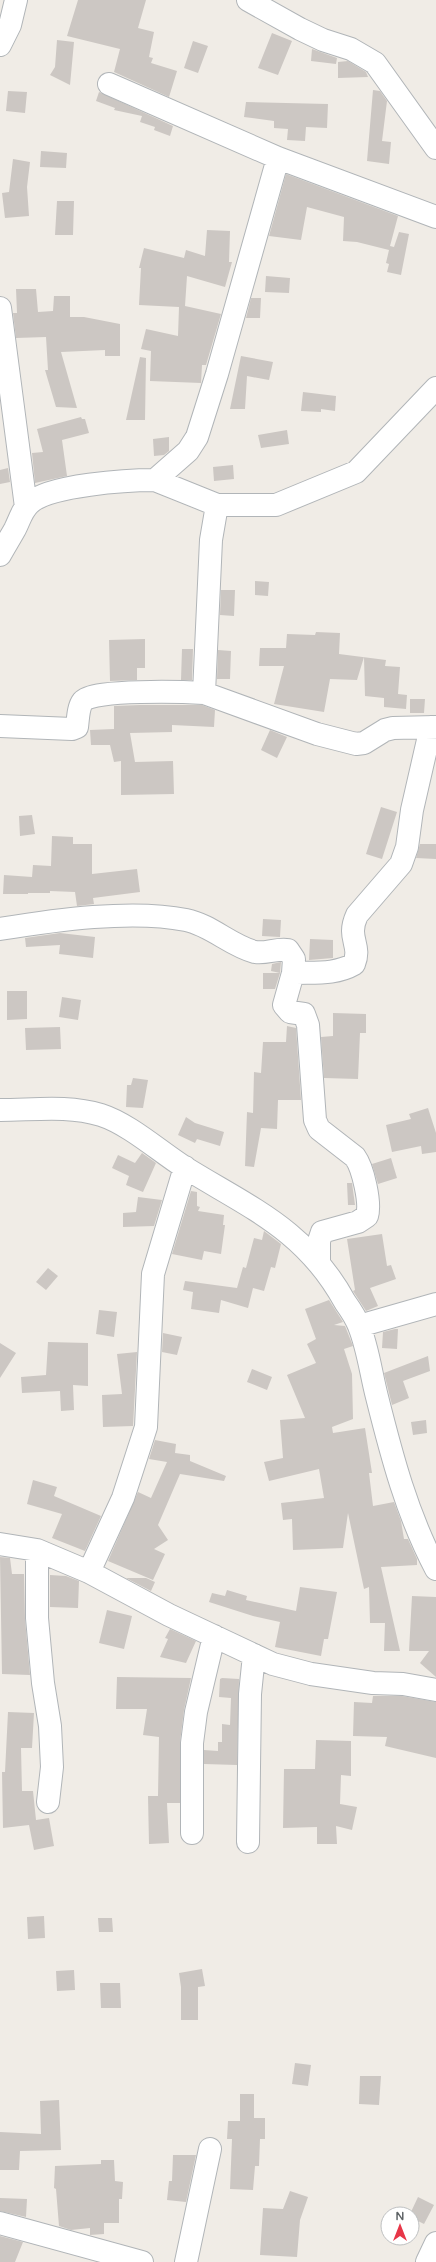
<svg xmlns="http://www.w3.org/2000/svg" width="436" height="2262" viewBox="0 0 436 2262" font-family="'Varela Round',sans-serif">
<rect width="100%" height="100%" fill="#f0ece6"/>
<path fill="#ccc7c3" d="M78 0H146L138 28 154 32 149 57 153 58 151 63 177 71 169 97 114 72 120 49 67 36Z
M272 33 292 41 278 75 258 68Z
M57 40 74 42 70 85 50 75 55 67Z
M193 41 208 46 198 73 184 68Z
M312 49 337 58 336 64 311 61Z
M348 61 366 72 368 77 338 78V62Z
M373 90 380 91 387 101 382 141 391 142 389 164 367 161Z
M8 91 27 92 25 113 6 111Z
M99 92 173 126 170 136 154 130 155 127 140 122 142 116 114 110 115 108 96 101Z
M246 102 328 104 327 128 306 127 305 141 287 140 288 129 274 128V121L244 117Z
M41 151 67 153 66 168 40 167Z
M13 159 30 162 27 187 29 216 5 218 2 193 9 192Z
M286 174 398 216 390 246 394 247 399 232 409 234 401 275 387 272 389 264 386 263 389 250 357 242 343 241 344 217 307 207 301 240 269 236Z
M57 201H74L73 235H55Z
M207 230 230 231 229 262H232L225 287 187 276 185 306 221 314 206 365H202L201 383 150 381 151 351 141 349 146 329 178 336 179 307 139 305 141 268H139L144 248 184 258 186 250 205 256Z
M266 276 290 278 289 293 265 292Z
M16 289H36L38 312 53 311 54 296H70V317H84L120 324V356H105V350L61 352 77 408 56 407 45 370H48L46 337 16 338 13 313H17Z
M251 298H261L260 318H246Z
M241 356 273 362 269 380 247 376 245 409H230Z
M140 357 146 358 145 420H126Z
M303 392 336 396 335 411 321 409V412L301 411Z
M81 417 82 419H85L89 433 62 440 67 476 35 483 32 453 43 452 37 429Z
M287 430 289 444 261 448 258 435Z
M169 437V451L164 455 154 456 153 439Z
M233 465 234 479 214 481 213 467Z
M8 468 10 482 0 484V470Z
M255 581 269 582 268 596 255 595Z
M221 590H235L234 616 220 615Z
M316 632 340 633 339 654 386 660 385 666 400 667 398 694 407 695 406 709 384 707V698L365 696 364 657 357 680 330 679 324 712 274 704 284 666H259L260 648H286L287 634 315 635Z
M145 639V668H137V680L110 681 109 640Z
M182 649H193L192 680H181Z
M218 650 231 651 230 679H217Z
M410 699H425L424 713H410Z
M140 705H202L215 710 214 727 172 725V732L130 733 135 762 173 761 174 794 121 795V761L114 762 110 745H91L90 730 114 729V706Z
M270 730 287 737 277 758 261 750Z
M381 807 397 812 382 859 366 854Z
M32 815 35 834 20 836 19 816Z
M52 836 73 837V844H92V874L137 869 140 892 93 898 94 904 77 906 75 892 50 891V893H28V894H3L4 875 32 877 33 865 51 866Z
M420 844H436V859L416 858Z
M263 919 281 920 280 937 262 936Z
M60 933 95 937 93 958 59 954 60 945 26 947 25 938Z
M310 939 333 940V958L309 960Z
M281 962 280 973 271 971 272 964Z
M263 973H280L275 989H263Z
M7 991H27V1019L7 1020Z
M62 997 81 1000 78 1020 59 1017Z
M333 1013 366 1014V1033H360L358 1079 324 1078 321 1037 333 1036Z
M287 1026 296 1028 301 1100H278L277 1129 261 1128 254 1167 245 1166 247 1112 253 1113 254 1072 261 1073 263 1042H286Z
M60 1027 61 1049 26 1050 25 1028Z
M133 1078 148 1080 143 1108 126 1107 127 1085H131Z
M428 1108 436 1133V1152L422 1154 421 1146 392 1152 386 1125 411 1119 409 1114Z
M186 1117 195 1123 224 1132 220 1146 197 1139 195 1143 178 1135Z
M142 1153 156 1163 143 1192 126 1185 129 1176 112 1168 118 1155 135 1163Z
M391 1158 397 1178 378 1184 372 1164Z
M347 1183H352L355 1205H348Z
M191 1191 197 1192V1206L200 1207 198 1211 224 1215 223 1225H225L221 1254 204 1251 202 1260 172 1254Z
M138 1197 162 1200 154 1226 123 1227V1213L136 1212Z
M264 1231 281 1244 275 1268 271 1267 264 1291 253 1288 248 1308 221 1300 219 1313 191 1309 193 1292 183 1290 185 1281 237 1288 243 1267 246 1268 254 1238 262 1240Z
M382 1234 387 1266 391 1265 396 1279 370 1288 378 1306 366 1311 353 1291 355 1290 347 1239Z
M48 1268 58 1276 46 1290 36 1282Z
M329 1300 343 1322 334 1325 345 1326 353 1346 344 1349 352 1374 353 1419 332 1427 333 1433 365 1428 372 1473H369L373 1506 394 1502 401 1521 404 1539H408L417 1559V1565L381 1567 400 1651H384L385 1623H370L369 1587 364 1589 348 1513 343 1548 293 1550 292 1519 283 1520 281 1503 324 1498 319 1469 269 1481 264 1462 283 1458 280 1420 305 1418 287 1375 316 1363 307 1344 316 1339 305 1309Z
M99 1310 117 1312 114 1337 96 1334Z
M395 1329H398L397 1349 382 1348 383 1332Z
M163 1333 182 1337 177 1355 162 1352Z
M48 1342 88 1343V1386L73 1385 74 1410 61 1411 60 1391 22 1393 21 1377 46 1375Z
M0 1343 16 1353 0 1378Z
M137 1352 133 1426 103 1427 102 1395 122 1394 117 1354Z
M428 1356 430 1371 403 1381 409 1398 392 1405 384 1373Z
M252 1369 272 1377 267 1390 247 1382Z
M426 1420 427 1433 413 1435 411 1422Z
M155 1440 176 1444 175 1453 190 1455V1461L226 1476 224 1481 180 1474 158 1525 168 1540 154 1549 165 1554 153 1580 108 1561 138 1492 151 1498 167 1462 149 1459Z
M33 1480 57 1487 54 1496 101 1516 85 1551 52 1538 62 1514 27 1504Z
M0 1557 10 1558 12 1574H24L25 1619 30 1675 2 1674Z
M50 1575 66 1576 79 1581 78 1608 50 1607Z
M126 1578H146L155 1582 151 1591Z
M300 1587 337 1592 328 1639H324L321 1656 275 1647 280 1622 253 1616 209 1602 212 1593 225 1596 227 1590 247 1596 246 1600 296 1611Z
M412 1596 436 1597V1677L420 1663 429 1651H409Z
M107 1610 132 1616 124 1649 99 1643Z
M170 1629 196 1641 186 1663 160 1657 168 1639 165 1638Z
M117 1677 191 1678 184 1710 180 1742V1803H167L169 1843 149 1844 148 1796H158L159 1737 143 1735 147 1709H116Z
M222 1678 239 1679 237 1765 204 1764V1750L218 1751V1742H222V1724L230 1725 231 1698 219 1697 220 1679Z
M373 1696H402L436 1702V1758L385 1746 387 1737 353 1736 354 1702 372 1703Z
M8 1712 34 1713 32 1748H21L22 1791H33L36 1820 49 1818 54 1846 34 1850 29 1825 3 1828 2 1772H5Z
M316 1740 351 1741V1776L341 1775 340 1804 357 1807 352 1830 336 1826 337 1844H317V1827L283 1828 284 1769H315Z
M44 1916 45 1938 28 1939 27 1917Z
M98 1918H112L113 1932H99Z
M202 1969 205 1986 198 1987V2020H181V1987L179 1973Z
M74 1970 75 1990 57 1991 56 1971Z
M100 1983H120L121 2008H101Z
M295 2063 311 2065 308 2086 292 2084Z
M360 2076H381L379 2105 359 2104Z
M240 2094H254V2118H265V2139H260L259 2166H255L253 2190 230 2189 232 2139H227L228 2121H240Z
M59 2100 61 2150 20 2151 19 2170H0V2132L41 2134 40 2101Z
M173 2155H196L186 2202 167 2200 169 2181H172Z
M101 2160H114L115 2181 123 2182 122 2199H119V2223H104V2234L90 2235V2228L71 2230 59 2226 56 2189 54 2188 55 2166 101 2164Z
M290 2191 308 2197 300 2220 297 2257 260 2255 263 2208 283 2209Z
M418 2197 434 2205 424 2224 412 2218V2214H410Z
M0 2198 27 2199 26 2217 0 2211Z
M0 2236 23 2242 15 2262H0Z"/>
<g fill="none" stroke-linecap="round" stroke-linejoin="round">
<defs>
<path id="minor" d="M248 0 300 29 323 40 351 49 375 63 436 148
M0 45 10 25 16 0
M109 84 278 158 436 217
M0 308 26 507
M436 388 356 472 276 505H217L211 540 204 693 317 734 356 744 364 743 385 730 393 728 436 727
M155 480 217 505
M0 555C5 546 10 538 15 529 20 519 22 510 30 503 49 485 128 480 155 480L188 451 197 437 217 374 278 158
M0 726 72 729 77 727C78 720 78 707 83 701 92 689 186 692 204 693
M0 929C55 920 132 909 186 920 211 925 231 946 255 952 266 954 277 948 288 950L294 959 293 973
M0 1110C34 1110 68 1105 101 1115 129 1124 159 1151 184 1167 250 1208 305 1229 345 1302 350 1309 356 1318 359 1326 368 1348 371 1374 377 1397 392 1457 407 1514 436 1569
M319 1261V1241L322 1232 358 1222 367 1216C371 1203 363 1168 355 1157L319 1129 315 1120 308 1025 304 1014 290 1012 284 1005 293 973C314 972 335 975 354 964 362 944 346 939 357 915L401 864 407 847 412 810 431 727
M359 1326 436 1304
M0 1544 37 1550 89 1572 169 1615 273 1664 311 1674 373 1683 403 1684 436 1690
M37 1550V1618L43 1683 50 1726 52 1767 48 1802
M89 1572 123 1498 146 1427 153 1274 185 1167
M192 1833V1743L196 1712 214 1636
M248 1842 250 1694 254 1655
M0 2223 142 2262
M186 2262 210 2149
M427 2262 436 2243"/>
</defs>
<use href="#minor" stroke="#b1b5b8" stroke-width="24"/>
<use href="#minor" stroke="#fff" stroke-width="22"/>
</g>
<g transform="translate(400 2226)"><circle r="19" fill="#ffffff" stroke="#bfc1c2"/>
<path d="M0-3L7 15L0 10L-7 15Z" fill="#e73648"/>
<text y="-6" font-size="11" font-weight="bold" text-anchor="middle" fill="#5e6366">N</text>
</g>
</svg>
